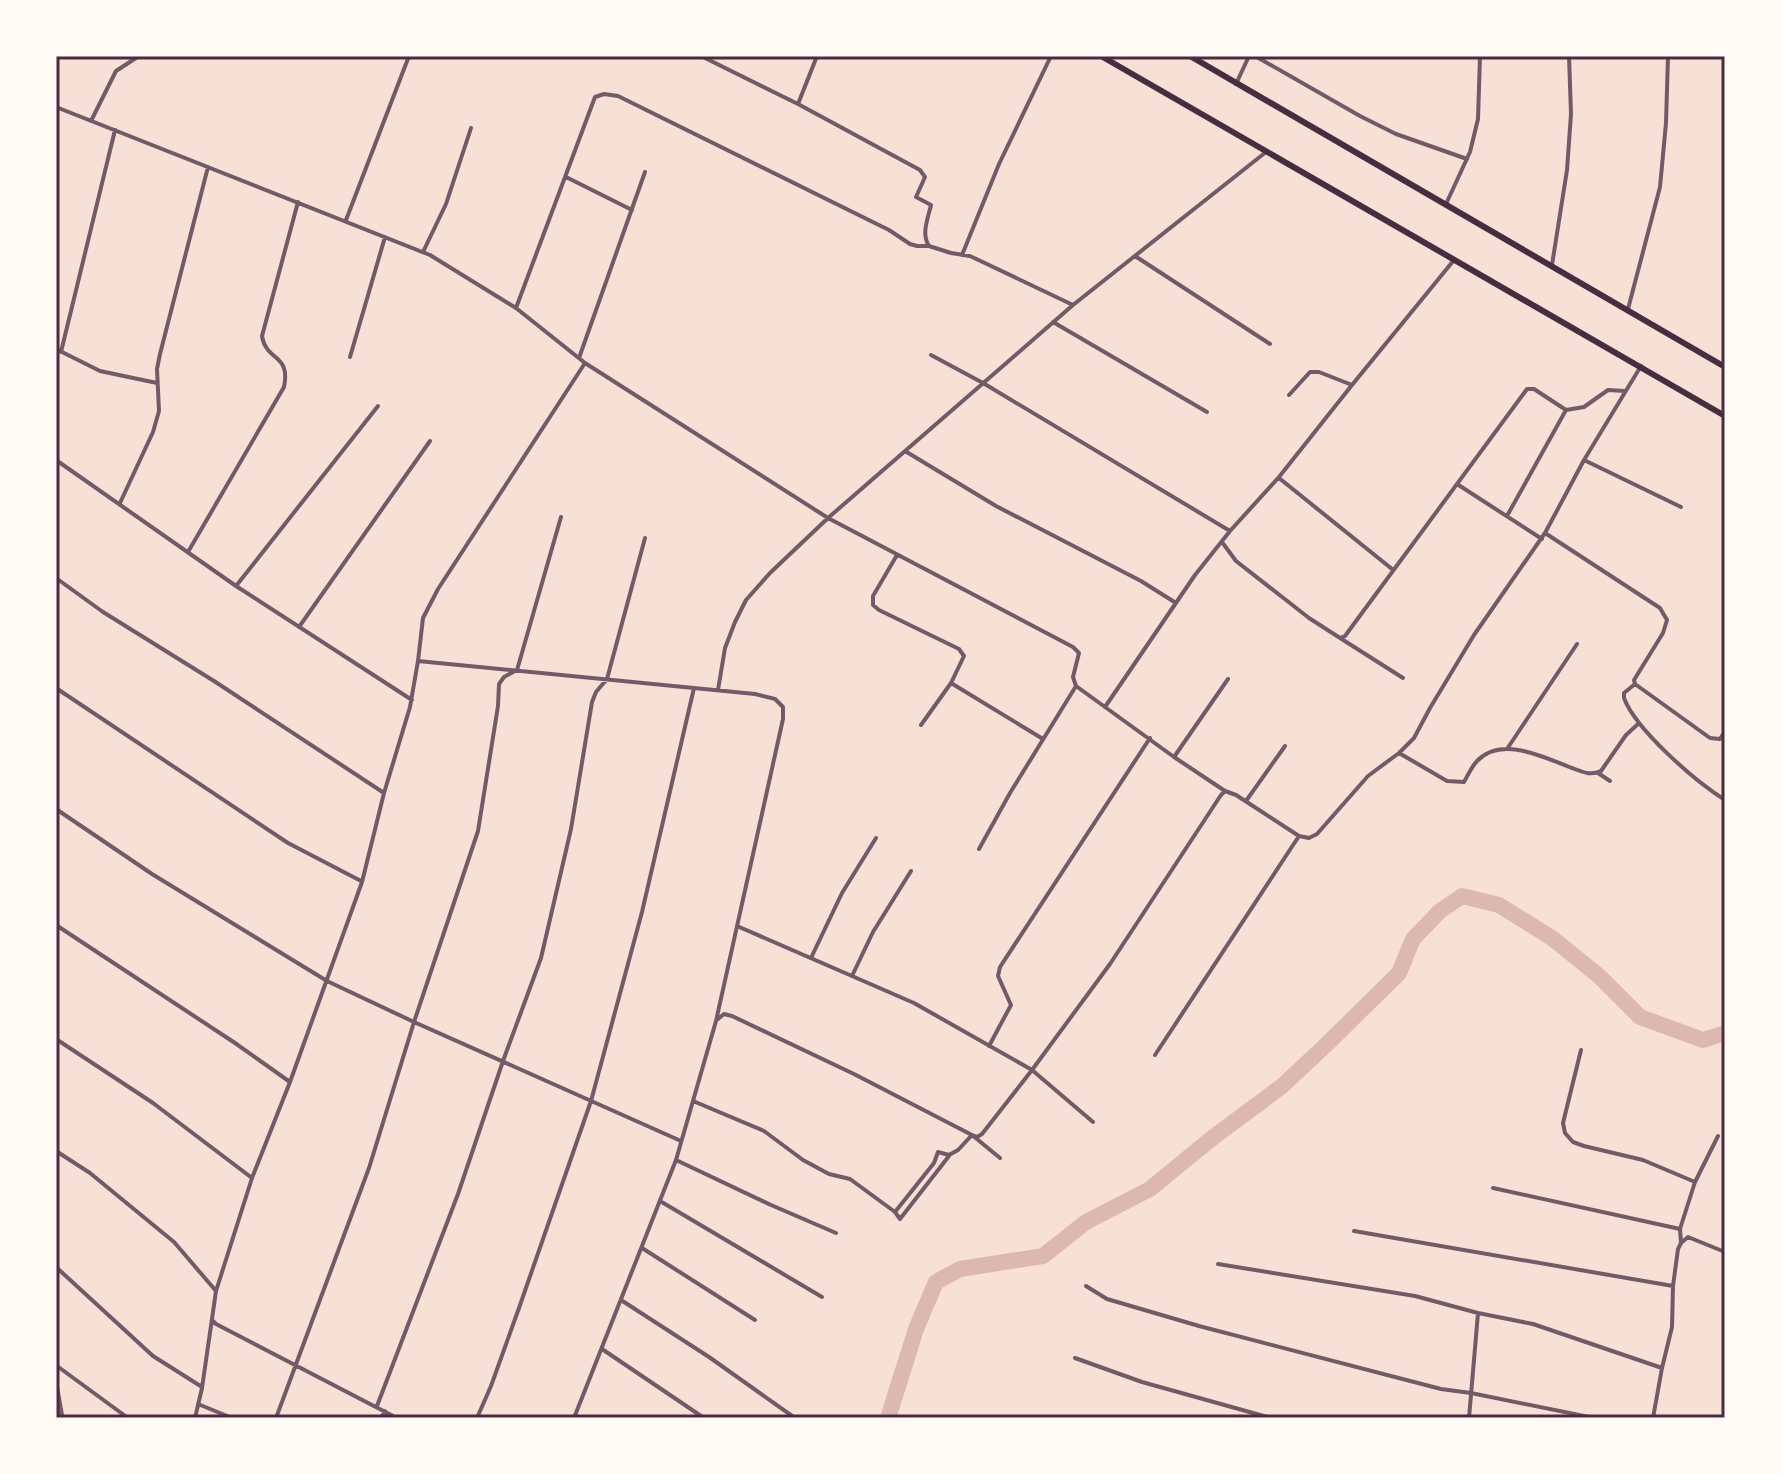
<svg xmlns="http://www.w3.org/2000/svg" width="1781" height="1474" viewBox="0 0 1781 1474" font-family="Rubik,sans-serif">
<rect width="100%" height="100%" fill="#f7e1d7"/>
<g fill="none" stroke-linecap="round" stroke-linejoin="round">
<path stroke="#dcb8b0" stroke-width="16" d="M888 1418 916 1329 936 1282 960 1269 1043 1256 1086 1222 1150 1189 1211 1139 1282 1086 1326 1045 1399 973 1413 939 1440 911 1462 896 1499 905 1552 938 1599 976 1640 1017 1703 1040 1725 1033"/>
<path stroke="#755966" stroke-width="4" d="M701 56 798 104 920 170 925 177 916 197 931 205C928 218 921 234 929 246
M1255 56 1360 116 1396 134 1467 159
M1236 84 1249 56
M798 104 817 56
M56 107 430 255 516 308 585 363 828 518 1073 647 1079 653 1073 677 1076 686 1174 757 1225 791 1236 795 1299 836 1309 838 1317 834 1368 776 1399 753 1414 738 1430 708 1474 635 1545 533 1584 460 1641 366
M91 121 116 71 139 56
M566 177 632 210
M1446 204 1470 152 1478 119 1480 56
M346 220 409 56
M423 252 446 204 471 128
M962 255 999 164 1051 56
M1135 256 1270 344
M1552 265 1567 170 1571 114 1569 56
M516 308 595 97 604 94 618 96 889 230 910 244 917 246H929L951 253 970 256 1073 305
M1628 309 1660 187 1666 123 1668 56
M1053 322 1207 412
M56 349 100 371 157 383
M61 352 115 130
M931 355 983 383 1230 531
M350 357 385 237
M579 358 645 172
M1289 395 1310 372H1319L1352 385
M905 451 996 506 1141 581 1176 603
M56 460 236 586 412 700
M1584 460 1681 507
M1279 478 1392 569
M1457 484 1542 539
M120 503 153 432 159 411 157 369 160 354 208 167
M1507 516 1566 410
M1545 533 1660 608 1667 620 1663 633 1634 680 1635 684 1624 693V698C1636 730 1695 781 1725 800
M1222 542 1236 561 1309 618 1340 638 1345 636 1527 389H1534L1566 410 1584 407 1608 390 1625 391
M188 552 284 387C291 353 266 362 262 336L298 202
M897 555 873 596V605L879 610 959 649 964 656 951 683 921 725
M56 578 103 612 214 681 384 793
M236 586 378 406
M299 627 430 441
M1340 638 1403 678
M418 661 755 694 775 699 783 707V719L716 1021 676 1160 574 1418
M951 683 1043 739
M1635 684 1710 738 1720 739 1725 731
M56 688 288 843 361 881
M718 690 725 648 735 622 746 600 770 573 828 518 1073 305 1266 152
M1105 707 1195 575 1230 531 1279 477 1352 385 1454 260
M1507 749 1577 644
M1399 753 1447 781 1464 782C1468 775 1472 766 1477 761 1502 735 1545 758 1572 768 1583 772 1590 776 1601 771L1626 735 1638 724
M1174 757 1228 679
M1598 773 1610 781
M1246 801 1285 746
M56 809 152 874 327 981 414 1022 681 1141
M979 849 1010 793 1076 686
M56 925 235 1043 290 1082
M737 926 914 1003 1032 1070 1093 1122
M811 958 842 893 876 838
M852 976 873 932 911 871
M718 1019 724 1014 732 1016 854 1074 972 1135 1000 1158
M56 1039 153 1103 252 1178
M989 1046 1011 1005 998 976 1000 967 1150 738
M1581 1050 1563 1123 1565 1133 1573 1142 1584 1146 1643 1160 1695 1182
M1155 1055 1299 836
M693 1101 764 1131 803 1160 829 1174 850 1179 895 1212 900 1219 949 1156
M56 1151 90 1173 174 1242 216 1291
M676 1160 771 1205 836 1233
M1493 1188 1680 1229
M660 1201 822 1297
M895 1212 934 1163 938 1152 949 1155 958 1150 972 1135 977 1137 982 1134 1032 1070 1110 964 1221 795 1225 791
M1354 1231 1673 1286
M1681 1243 1688 1237 1725 1252
M642 1248 755 1320
M1218 1264 1415 1296 1478 1313 1533 1324 1662 1368
M56 1267 153 1356 202 1387
M1086 1286 1107 1299 1199 1326 1441 1389 1471 1393 1594 1418
M621 1300 709 1357 795 1418
M212 1320 216 1324 397 1418
M602 1349 704 1418
M1075 1358 1142 1382 1271 1418
M57 1366 128 1418
M198 1404 232 1418
M377 1406 458 1194 503 1061 541 958 571 829 592 702 596 692 607 679 645 538
M195 1418 202 1388 216 1291 252 1178 290 1082 362 882 384 793 410 707 418 661 423 618 438 589 585 363
M276 1418 369 1168 414 1022 478 831 498 706 499 684 504 677 517 670 561 517
M381 1418 385 1411
M477 1418 491 1386 519 1308 591 1101 642 912 694 688
M1469 1418 1478 1313
M1653 1418 1662 1368 1672 1327 1673 1286 1678 1249 1681 1243 1680 1229 1695 1182 1718 1136"/>
<path stroke="#755966" stroke-width="5" d="M56 1366V1384L62 1418"/>
<path stroke="#4a2c40" stroke-width="6" d="M1101 56 1725 416
M1190 56 1725 367"/>
</g>
<rect width="1781" height="1474" fill="none" stroke="#fffaf5" stroke-width="116"/>
<rect x="58" y="58" width="1665" height="1358" fill="none" stroke="#4a2c40" stroke-width="3"/>
</svg>
